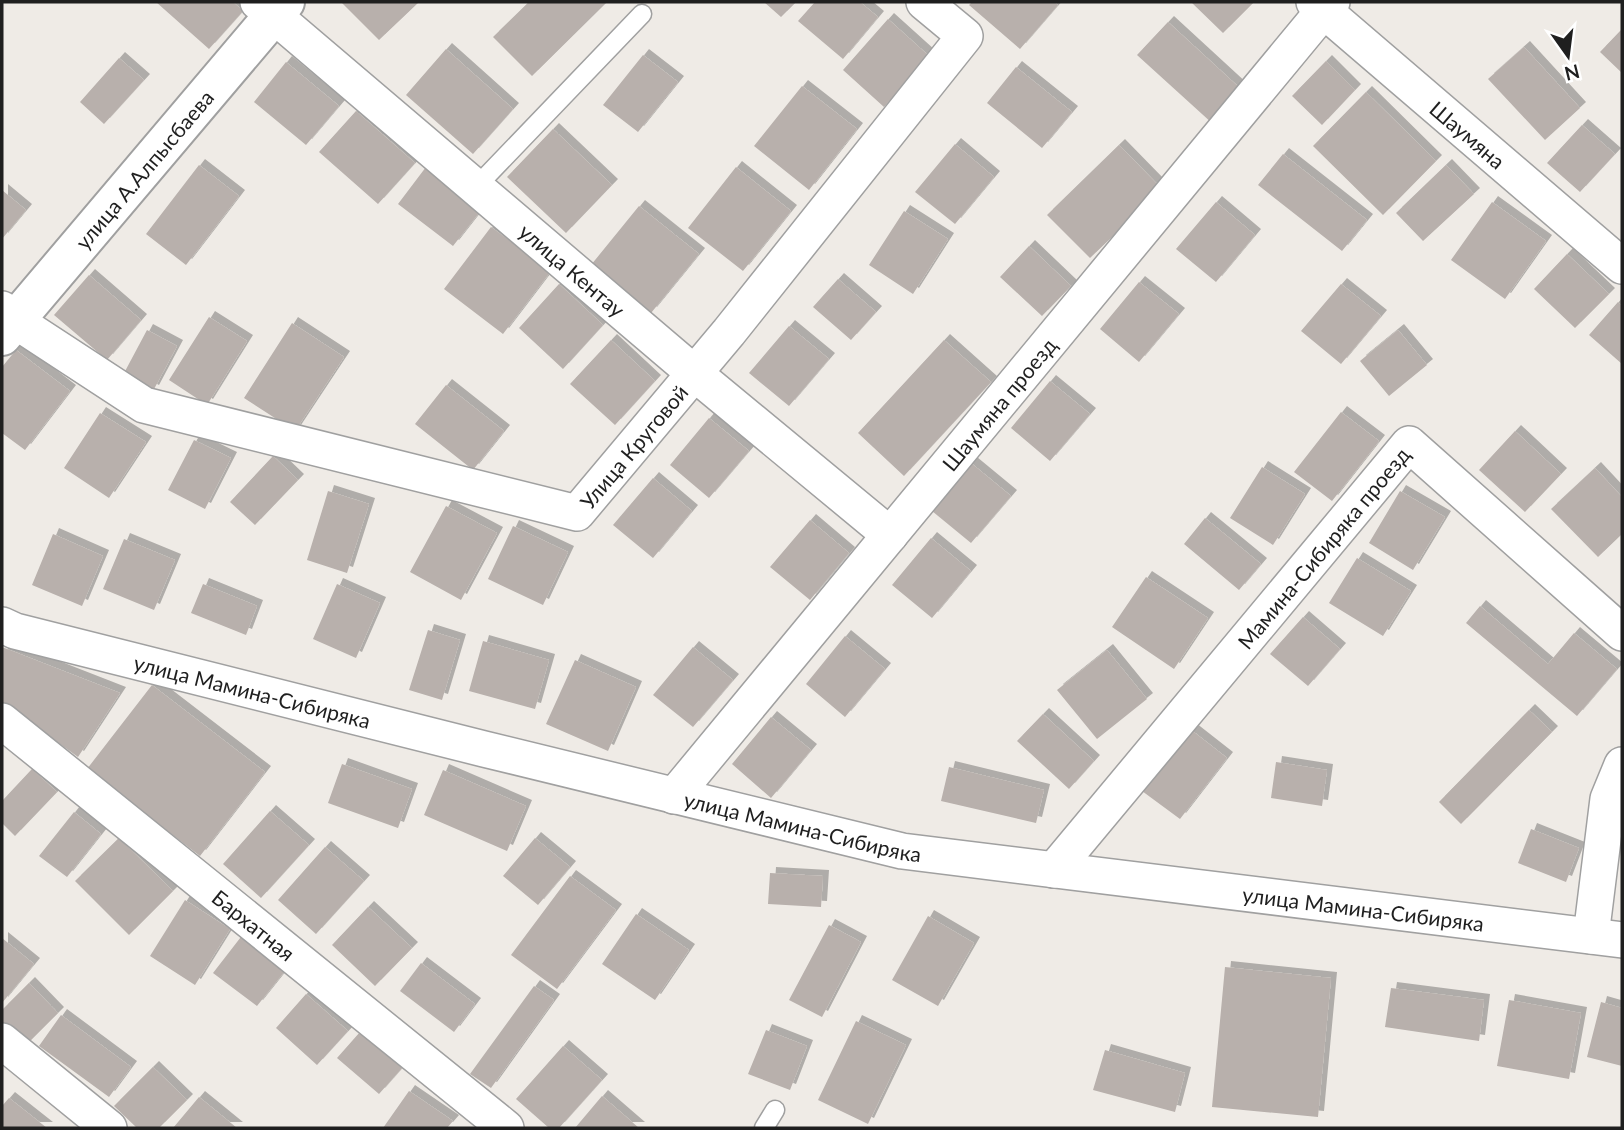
<svg xmlns="http://www.w3.org/2000/svg" width="1624" height="1130" viewBox="0 0 1624 1130" font-family="Lato,sans-serif">
<defs>
<filter id="shadow"><feDropShadow dx="6" dy="-6" stdDeviation="0" flood-color="#0004"/></filter>
</defs>
<rect width="100%" height="100%" fill="#efebe6"/>
<path fill="#b8b0ac" filter="url(#shadow)" d="M156 2H233L243 11 209 49Z
M341 2H419L379 40Z
M529 2H607L532 76 493 37Z
M764 2H796L781 17Z
M815 2H860L878 17 843 59 798 21Z
M972 2H1054L1058 5 1020 49 969 5Z
M1191 2H1254L1223 33Z
M888 19 929 56 884 107 843 70Z
M1168 22 1243 91 1213 124 1137 55Z
M1622 29V73L1600 52Z
M1524 47 1580 108 1545 140 1488 79Z
M446 49 513 109 473 154 406 95Z
M643 55 678 82 638 132 603 105Z
M119 58 144 80 104 124 80 102Z
M1326 61 1355 90 1322 125 1292 96Z
M286 62 339 106 306 145 254 102Z
M1016 67 1072 112 1042 148 987 103Z
M802 86 857 129 809 190 754 146Z
M1366 92 1436 161 1383 215 1313 146Z
M356 111 415 163 378 204 319 152Z
M1582 125 1615 154 1580 192 1547 163Z
M553 129 612 185 566 233 507 177Z
M955 144 994 177 955 224 915 192Z
M1119 145 1162 189 1090 258 1047 215Z
M1283 154 1367 220 1342 251 1258 185Z
M199 165 239 196 186 265 146 234Z
M1446 165 1474 194 1423 241 1396 213Z
M426 167 482 209 453 246 398 204Z
M736 167 791 211 743 271 688 228Z
M2 190 26 210 2 239Z
M1216 202 1255 235 1216 282 1176 249Z
M1492 202 1546 241 1505 299 1451 260Z
M639 206 699 254 651 313 591 265Z
M904 211 948 239 913 294 869 265Z
M491 227 551 271 503 334 444 289Z
M1029 246 1071 286 1042 316 1000 277Z
M1567 254 1609 294 1575 328 1534 289Z
M89 275 141 320 107 360 54 315Z
M838 279 876 312 851 340 813 307Z
M1139 282 1179 314 1139 362 1100 329Z
M559 284 603 325 563 369 519 328Z
M1341 284 1381 316 1341 364 1301 331Z
M1618 302 1622 306V364L1589 335Z
M209 317 247 341 207 405 169 380Z
M292 323 344 357 295 431 244 398Z
M789 326 829 359 789 406 749 373Z
M147 330 177 346 153 391 123 375Z
M1398 330 1427 365 1389 396 1360 361Z
M611 340 655 381 615 425 570 384Z
M944 340 991 382 904 476 858 433Z
M16 350 70 391 25 450 2 433V367Z
M1050 381 1090 414 1050 461 1011 428Z
M446 385 504 431 473 470 415 424Z
M1341 412 1379 441 1332 501 1294 472Z
M100 413 146 442 109 498 64 468Z
M709 418 749 451 709 498 670 465Z
M1515 431 1561 474 1525 512 1479 470Z
M194 440 231 458 205 509 168 490Z
M273 456 298 480 255 525 230 502Z
M971 463 1011 496 971 543 932 511Z
M1262 467 1305 494 1273 545 1230 518Z
M1595 468 1622 497V534L1598 557 1551 509Z
M653 478 692 511 653 558 613 525Z
M328 491 369 504 347 573 307 560Z
M1400 491 1445 517 1413 570 1369 543Z
M446 506 497 533 461 600 410 572Z
M1205 518 1261 564 1239 590 1184 544Z
M810 520 849 553 810 600 770 567Z
M513 526 568 552 543 605 488 579Z
M53 534 103 556 82 606 32 585Z
M931 538 971 571 932 618 892 585Z
M124 539 175 560 154 610 103 589Z
M1357 558 1411 591 1383 636 1329 603Z
M1146 577 1208 618 1174 669 1112 627Z
M203 584 257 606 246 635 191 613Z
M337 584 380 603 356 658 313 639Z
M1480 606 1548 664 1574 633 1617 669 1577 716 1466 623Z
M1303 617 1340 649 1308 686 1270 654Z
M428 630 460 640 442 700 409 690Z
M845 636 885 669 845 717 806 684Z
M483 641 549 660 535 709 469 691Z
M2 647 120 693 78 757 2 702Z
M693 647 733 680 693 727 653 695Z
M1107 650 1147 699 1097 739 1057 690Z
M575 660 636 687 608 751 546 724Z
M152 685 265 772 200 856 87 769Z
M1529 710 1552 732 1461 824 1439 802Z
M1043 714 1094 761 1069 789 1017 741Z
M771 717 811 750 771 798 732 764Z
M1190 729 1227 758 1180 819 1142 791Z
M1276 762 1327 770 1322 806 1271 798Z
M342 764 412 789 398 828 328 803Z
M949 767 1044 790 1036 823 941 801Z
M32 769 57 792 15 836 2 823V801Z
M443 770 526 806 507 851 424 815Z
M270 811 309 845 261 898 223 864Z
M74 812 101 834 67 877 39 856Z
M1531 829 1579 848 1566 882 1518 863Z
M119 838 173 891 129 935 75 881Z
M535 838 570 867 538 905 503 876Z
M325 847 364 881 316 934 278 900Z
M770 873 823 876 821 907 768 904Z
M570 876 616 910 557 989 511 955Z
M185 900 230 929 195 985 150 956Z
M368 907 412 948 375 986 332 945Z
M636 914 689 950 655 1000 602 964Z
M928 916 974 943 938 1006 892 980Z
M829 925 861 942 822 1017 789 1000Z
M244 933 288 967 257 1006 213 973Z
M2 938 34 964 2 1003Z
M421 963 475 1004 454 1032 400 991Z
M1225 967 1331 978 1318 1117 1212 1107Z
M29 983 58 1013 19 1052 2 1035V1010Z
M534 986 554 1000 491 1088 470 1074Z
M1391 988 1484 1000 1479 1041 1385 1027Z
M306 994 348 1031 317 1065 276 1028Z
M1509 1000 1581 1013 1569 1079 1497 1066Z
M1601 1002 1622 1008V1066L1587 1057Z
M61 1015 131 1067 109 1097 39 1046Z
M856 1021 906 1045 868 1124 818 1100Z
M766 1030 807 1046 790 1090 748 1074Z
M360 1032 402 1068 379 1094 337 1058Z
M563 1046 602 1080 559 1128H549L516 1099Z
M1105 1050 1185 1073 1175 1112 1093 1090Z
M153 1067 187 1100 159 1128H137L114 1106Z
M409 1091 453 1121 447 1128H383Z
M602 1096 639 1128H575Z
M199 1097 237 1128H173Z
M9 1098 47 1128H2V1106Z"/>
<g fill="none" stroke-linecap="round" stroke-linejoin="round">
<defs>
<path id="service" d="M476 187 642 14
M764 1128 775 1110"/>
<g id="minor">
<path id="s1" d="M258 2 694 373 890 535"/>
<path id="s2" d="M1314 2 1622 266"/>
<path id="s3" d="M2 309 14 320 144 405 577 513 729 332 965 36 924 2"/>
<path id="s4" d="M2 625 15 631 484 749 902 851 1622 940"/>
<path id="s5" d="M2 721 506 1128"/>
<path id="s6" d="M674 796 1324 10 1332 2"/>
<path id="s7" d="M1054 870 1409 444 1622 633"/>
<path d="M1591 936 1608 799 1622 765"/>
<path d="M2 1041 109 1128"/>
</g>
<g id="tertiary">
<path id="s8" d="M2 336 285 2"/>
</g>
</defs>
<use href="#service" stroke="#a0a0a0" stroke-width="21"/>
<use href="#minor" stroke="#a0a0a0" stroke-width="38"/>
<use href="#tertiary" stroke="#a0a0a0" stroke-width="42"/>
<use href="#service" stroke="#fff" stroke-width="18"/>
<use href="#minor" stroke="#fff" stroke-width="35"/>
<use href="#tertiary" stroke="#fff" stroke-width="38"/>
</g>
<g text-anchor="middle" dominant-baseline="central" stroke-width="6" stroke-linejoin="round" paint-order="stroke">
<g font-size="21" fill="#1f1f1f" stroke="#fff">
<text stroke="none"><textPath href="#s2" startOffset="203">Шаумяна</textPath></text>
<text stroke="none"><textPath href="#s8" startOffset="219">улица А.Алпысбаева</textPath></text>
<text stroke="none"><textPath href="#s1" startOffset="413">улица Кентау</textPath></text>
<text stroke="none"><textPath href="#s6" startOffset="509">Шаумяна проезд</textPath></text>
<text stroke="none"><textPath href="#s3" startOffset="705">Улица Круговой</textPath></text>
<text stroke="none"><textPath href="#s7" startOffset="420">Мамина-Сибиряка проезд</textPath></text>
<text stroke="none"><textPath href="#s4" startOffset="259">улица Мамина-Сибиряка</textPath></text>
<text stroke="none"><textPath href="#s4" startOffset="826">улица Мамина-Сибиряка</textPath></text>
<text stroke="none"><textPath href="#s4" startOffset="1393">улица Мамина-Сибиряка</textPath></text>
<text stroke="none"><textPath href="#s5" startOffset="324">Бархатная</textPath></text>
</g>
</g>
<rect width="1624" height="1130" fill="none" stroke="#1f1f1f" stroke-width="7"/>
<g transform="translate(1568 56) rotate(166)" stroke="#ffffff" stroke-width="5" paint-order="stroke">
<path d="M0-5L12 26L0 18L-12 26Z" fill="#1f1f1f"/>
<text y="-10" font-size="19" font-weight="bold" text-anchor="middle" fill="#1f1f1f">N</text>
</g>
</svg>
